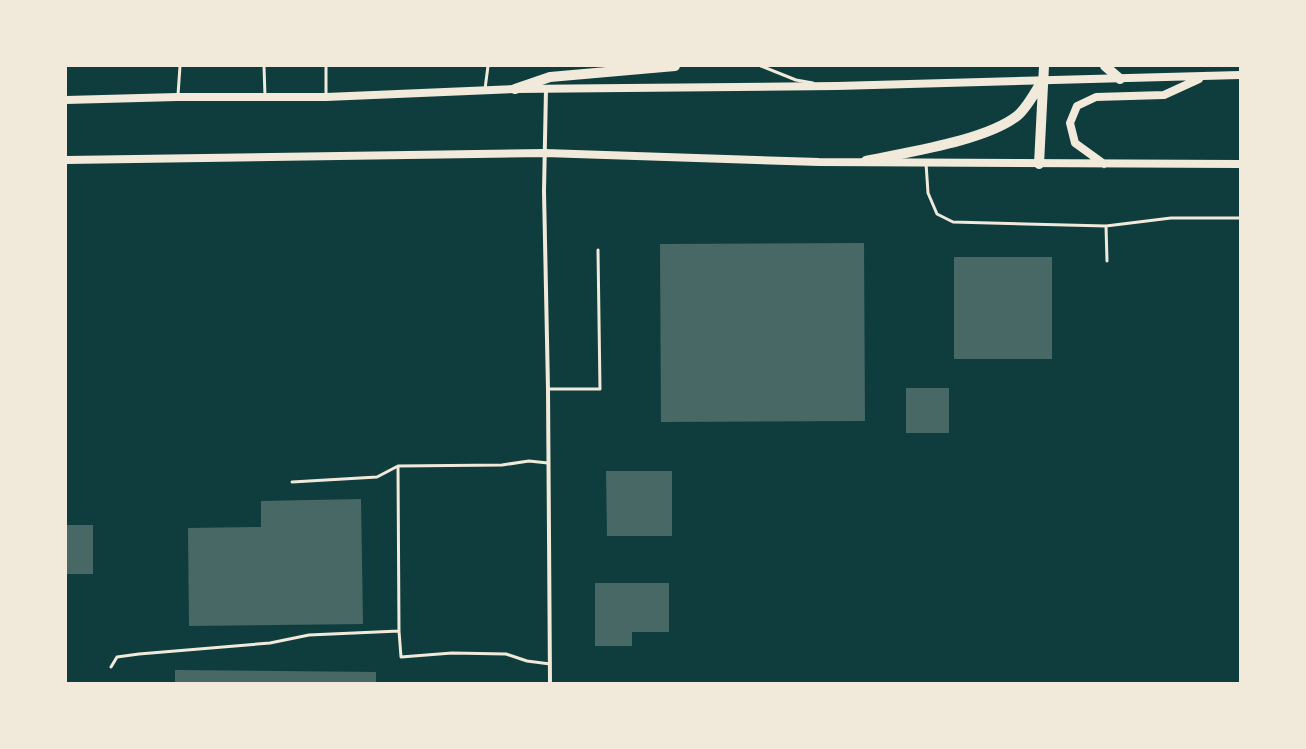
<svg xmlns="http://www.w3.org/2000/svg" width="1306" height="749" viewBox="0 0 1306 749" font-family="'DM Sans',sans-serif">
<rect width="100%" height="100%" fill="#0f3d3e"/>
<path fill="#486865" d="M864 243 865 421 661 422 660 244Z
M954 257H1052V359H954Z
M906 388H949V433H906Z
M606 471H672V536H607Z
M361 499 363 624 189 626 188 528 261 527V501Z
M66 525H93V574H66Z
M595 583H669V632H632V646H595Z
M175 670 376 672V683H175Z"/>
<g fill="none" stroke-linecap="round" stroke-linejoin="round">
<path stroke="#f1e9da" stroke-width="3" d="M264 66 265 96
M326 66V96
M761 66 796 80 813 83
M485 89 488 66
M178 95 180 66
M926 163 928 193 937 214 953 222 1106 226 1107 261
M1106 226 1171 218H1240
M548 389H600L598 250
M292 482 377 477 398 466
M399 631 401 657 452 653 506 654 527 661 550 664
M111 667 117 657 139 654 270 643 309 635 399 631 398 466 502 465 529 461 548 463"/>
<path stroke="#f1e9da" stroke-width="4" d="M546 89 544 191 548 389 550 683"/>
<path stroke="#f1e9da" stroke-width="8" d="M66 100 177 97H326L515 89 837 86 1240 75
M66 160 545 153 819 162 1240 164
M1104 164 1075 143 1070 123 1077 106 1096 97 1164 95 1199 79"/>
<path stroke="#f1e9da" stroke-width="10" d="M1105 66 1120 79
M515 89 550 77 675 66
M866 161C907 152 985 141 1017 116 1027 108 1035 92 1042 81
M1039 164 1044 66"/>
</g>
<rect width="1306" height="749" fill="none" stroke="#f1e9da" stroke-width="134"/>
</svg>
